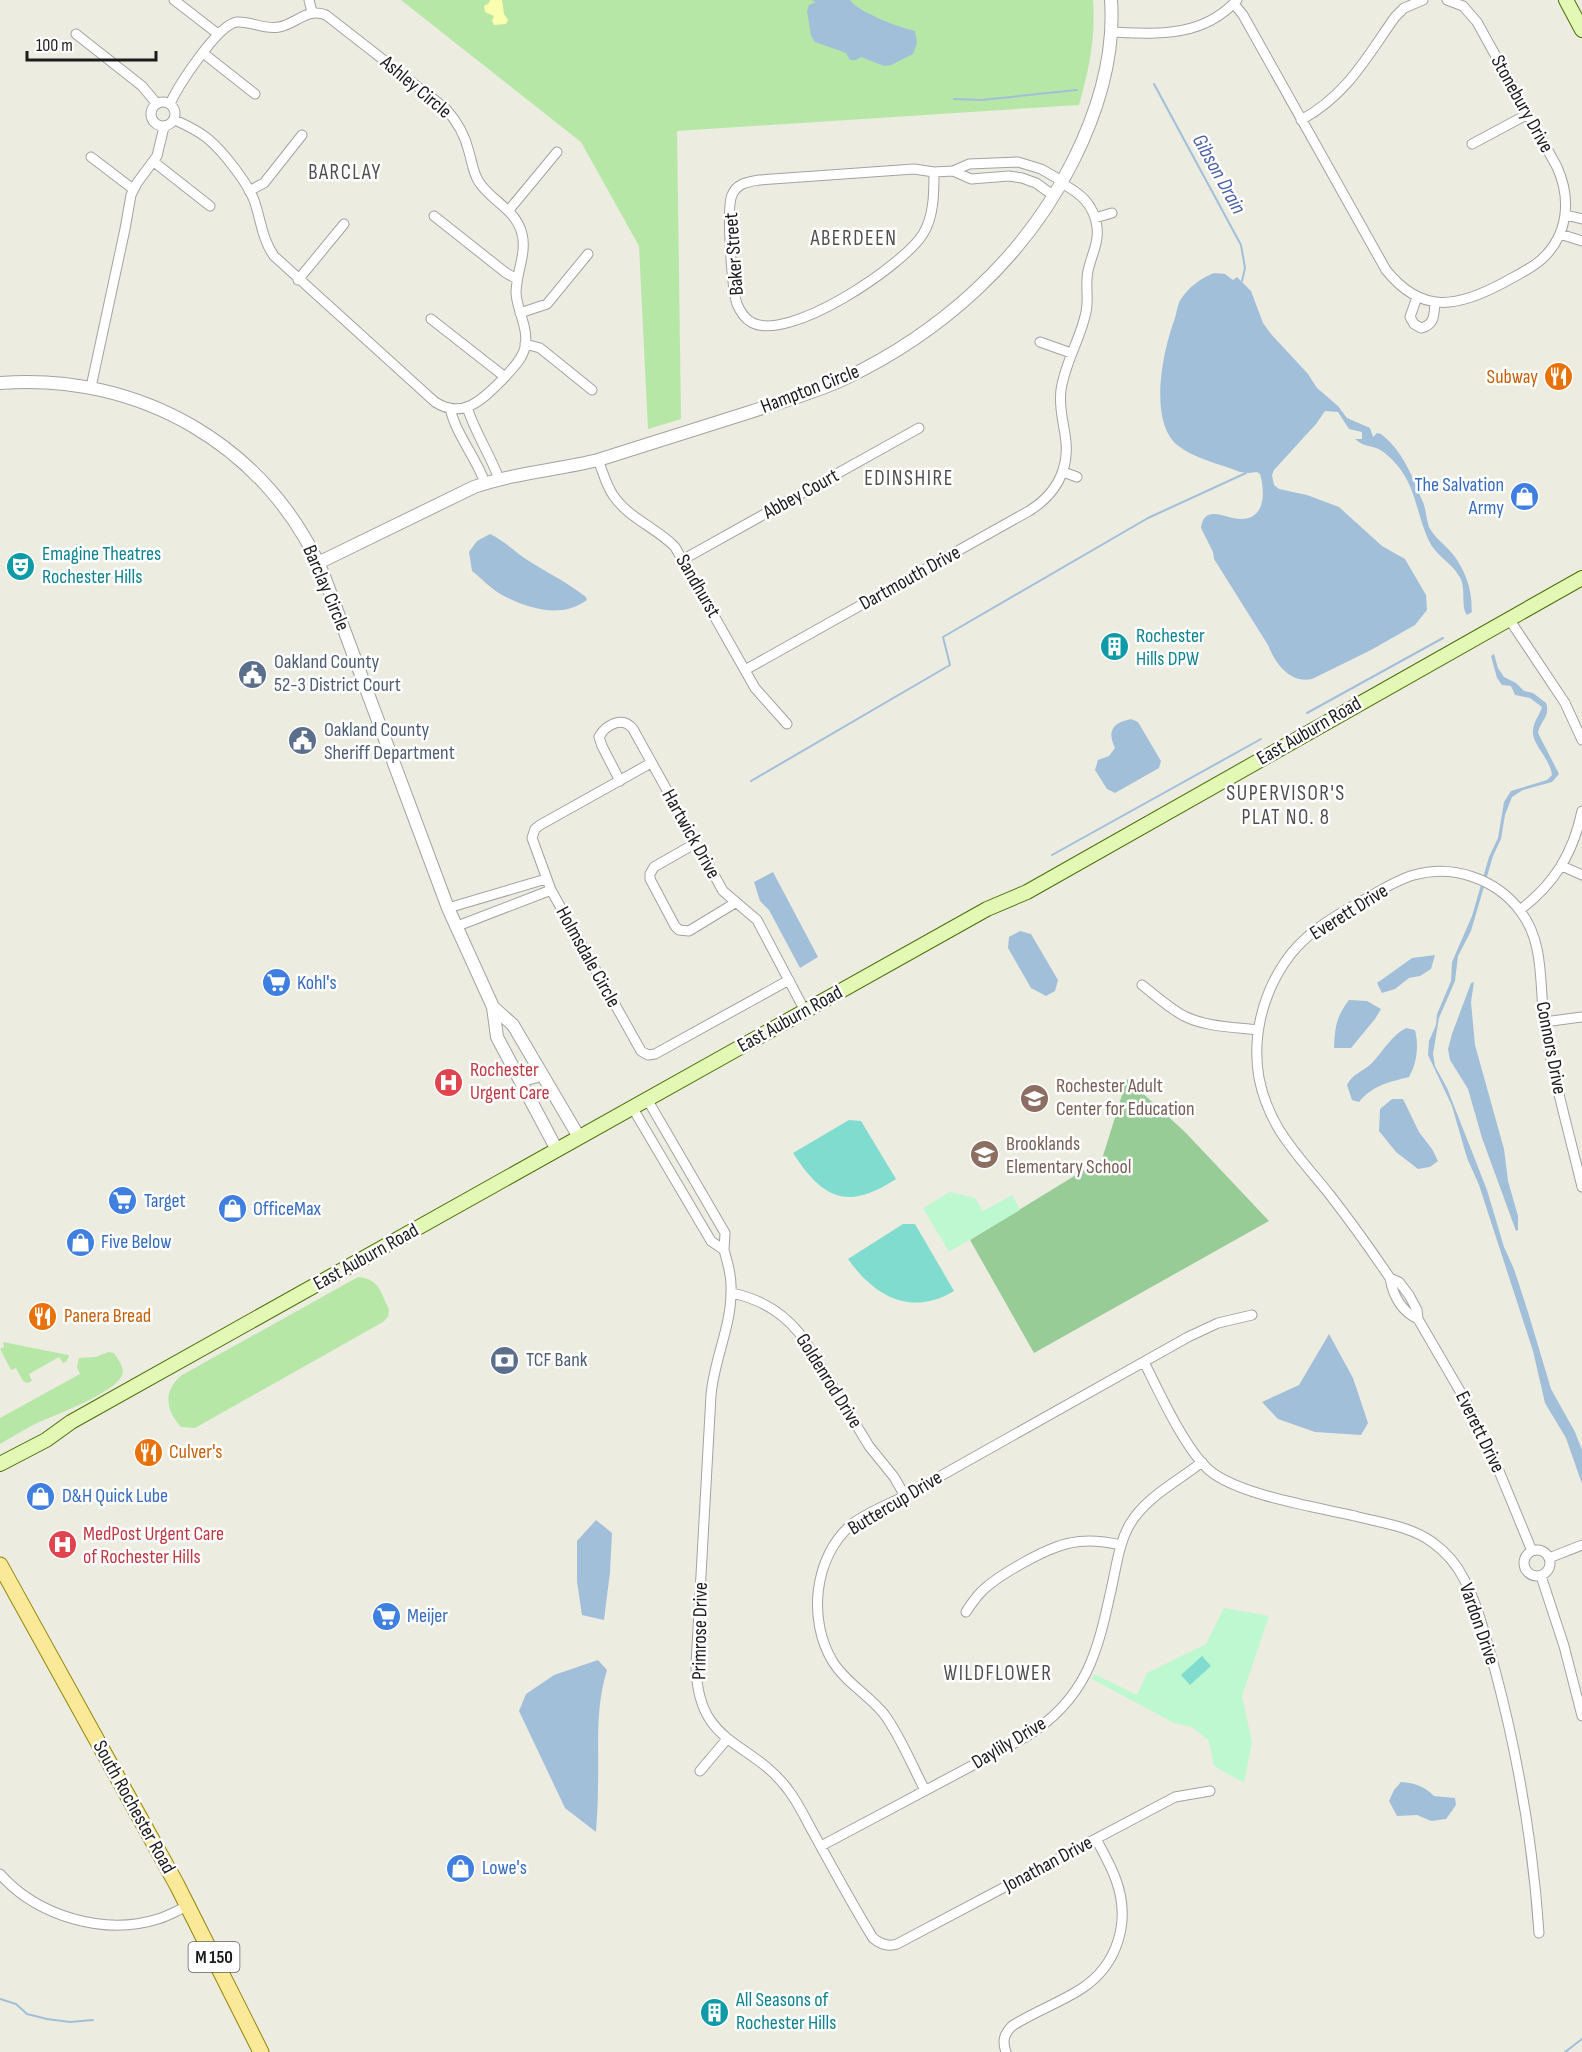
<svg xmlns="http://www.w3.org/2000/svg" width="1582" height="2052" viewBox="0 0 1582 2052" font-family="'Sofia Sans Condensed',sans-serif">
<rect width="100%" height="100%" fill="#edece1"/>
<path fill="#b6e7a7" d="M401 0H1093C1096 37 1089 70 1079 105L677 131 681 419 648 429 639 246 581 142Z
M358 1277C380 1279 380 1292 389 1309L388 1317 383 1322 195 1428 181 1427C165 1410 163 1390 182 1375Z
M3 1342 68 1355 69 1356 66 1362 63 1363 59 1357 29 1374 32 1381 27 1383 23 1381 16 1368 11 1370 0 1349 4 1347Z
M108 1352 114 1353C118 1360 125 1367 122 1375 118 1391 54 1416 37 1423 25 1429 12 1437 0 1444V1418L80 1374 77 1367 79 1358 96 1357Z"/>
<path fill="#98cc96" d="M1127 1079 1185 1132 1269 1221 1034 1353 970 1240 1102 1159Z"/>
<path fill="#fafeaf" d="M490 0H502L504 14 508 20 506 24 494 25 492 21 494 16 485 12 484 6 489 3Z"/>
<path fill="#bdf8d1" d="M950 1192 975 1198 983 1211 1012 1195 1020 1210 949 1252 923 1208Z
M1224 1608 1269 1616 1242 1696 1252 1742 1244 1783 1214 1766 1209 1741 1192 1727 1174 1723 1092 1679 1094 1674 1137 1695 1147 1673 1206 1644Z"/>
<path fill="#7fdccf" d="M849 1120 861 1121 896 1179C847 1211 823 1199 793 1153Z
M903 1224H915L954 1291C911 1317 874 1296 848 1259Z
M1202 1656 1211 1666 1190 1685 1181 1675Z"/>
<path fill="#a2bfda" d="M811 0H850C858 12 900 28 915 31L917 43 913 54 891 65 884 66 861 57 856 60H850L846 53 815 42 811 36 807 11 809 5 816 2Z
M1214 273 1225 274 1233 280 1237 277 1251 291 1263 323 1271 334 1308 374 1317 388 1338 406 1347 418 1370 428 1373 437 1377 433 1381 434C1402 450 1413 477 1422 500 1426 508 1426 518 1429 527 1434 537 1443 543 1451 552 1461 563 1470 583 1471 598 1472 603 1471 607 1472 612L1467 615C1460 606 1467 587 1459 576 1451 562 1436 556 1429 541 1417 516 1416 487 1397 465 1392 459 1384 451 1376 448 1367 445 1363 446 1355 439H1362V432L1349 429 1338 412 1325 411 1316 424 1274 470 1272 475 1274 485 1279 489 1307 495 1339 507 1382 546 1405 559 1426 595 1427 610 1415 625 1371 650 1312 679C1290 684 1275 663 1268 645L1214 559 1213 552 1201 528C1204 503 1226 519 1241 519 1266 519 1265 491 1260 474L1257 472 1249 473 1240 472C1221 464 1187 457 1173 441 1150 414 1163 351 1174 321 1177 313 1177 305 1181 299 1189 287 1201 278 1214 273Z
M490 534C505 541 516 553 529 561 548 573 568 583 586 597L587 600C562 619 528 609 502 595 491 589 481 578 472 571L469 552 477 541Z
M1494 654 1498 668 1504 677 1516 683 1524 691 1533 693 1546 703C1551 716 1540 721 1538 733L1559 774 1552 782 1523 790 1512 797 1505 815 1501 839 1493 856 1471 931 1458 956 1455 981 1439 1018 1433 1054 1435 1066 1447 1088 1487 1190 1504 1247 1514 1269 1528 1312 1551 1389 1575 1432 1582 1450V1484L1566 1438 1545 1403 1533 1351 1479 1185 1467 1158 1452 1106 1428 1055 1429 1041 1436 1025 1437 1014 1451 981 1452 962 1472 916 1489 857 1498 838 1504 802 1511 791 1547 780 1552 775C1550 758 1531 744 1533 730 1534 721 1540 714 1542 707L1530 698 1515 695 1511 686 1502 685 1497 678 1491 656Z
M1131 719 1138 722 1161 761 1159 768 1115 793 1107 789 1095 770 1098 760 1109 756 1115 748C1107 731 1112 723 1131 719Z
M773 872 818 957 800 968 769 910 760 901 754 882Z
M1020 931 1031 934 1058 980 1055 991 1046 996 1031 988 1008 948 1009 937Z
M1435 955 1431 969 1420 976 1409 978 1395 989 1382 993 1377 983 1412 958Z
M1474 982 1471 1002 1475 1045 1504 1149 1508 1181 1518 1216V1230L1516 1231 1482 1138 1468 1089 1450 1060 1448 1049 1452 1034 1471 983Z
M1349 1000 1367 1001 1381 1009 1375 1019 1351 1048H1334C1335 1027 1336 1017 1349 1000Z
M1406 1028 1415 1030C1419 1046 1417 1063 1409 1077 1389 1082 1373 1085 1359 1102L1352 1100 1347 1085C1352 1074 1364 1071 1372 1063 1384 1050 1391 1036 1406 1028Z
M1392 1099H1403L1419 1132 1432 1149 1438 1161 1430 1167 1418 1169 1396 1152 1379 1131 1380 1109Z
M1329 1334 1353 1378 1368 1423 1361 1435 1315 1432 1278 1419 1262 1402 1299 1385Z
M596 1520 612 1533 610 1572 604 1620 582 1615 577 1582V1541Z
M598 1660 607 1670C595 1709 599 1746 598 1786 598 1801 597 1817 596 1832L565 1808 519 1711 526 1694 554 1675Z
M1401 1782C1415 1783 1424 1786 1434 1796L1455 1798 1456 1805 1446 1819 1431 1821 1417 1815 1397 1816 1389 1801 1394 1790Z"/>
<g fill="none" stroke-linecap="round" stroke-linejoin="round">
<path stroke="#a2bfda" stroke-width="2" d="M1154 84 1241 245 1245 268 1242 281
M954 99 981 100 1077 90
M1307 713 1443 638
M751 781 950 665 943 637 1148 518 1246 473
M1052 855 1261 739
M0 1999 16 2004 27 2014 47 2019 70 2022 93 2020
M1565 2052 1582 2039"/>
<defs>
<path id="minor" d="M174 0 218 34
M309 0 312 12
M1234 4 1243 15 1386 270C1422 315 1458 307 1503 283 1517 275 1531 269 1542 259 1569 234 1571 198 1557 167L1477 22 1463 6 1447 0
M1111 32C1158 34 1202 38 1237 0
M76 34 142 86 157 104
M203 53 255 94
M151 114a12 12 0 1 1 24 0a12 12 0 1 1-24 0Z
M170 104C178 86 218 24 237 22 251 21 264 30 279 27 296 24 308 7 326 15L445 108C457 121 465 135 469 152 472 162 473 173 479 182 492 202 516 209 522 234 527 253 516 273 516 293 517 311 529 328 525 347 522 360 511 370 502 380 483 399 463 420 435 402L274 256C262 239 261 220 254 200 247 182 222 150 207 138 197 130 186 125 175 120
M1301 120C1347 95 1366 58 1395 17L1404 8 1423 0
M1472 144 1528 114
M91 157 133 189
M154 162 210 206
M953 171 971 179 1009 176 1022 178 1036 183 1054 196
M934 172C934 193 934 216 923 234 903 266 787 344 751 322 744 318 740 311 737 304 732 289 726 208 732 195 737 183 748 182 759 180L914 169 934 172 953 171 969 164 1018 162 1041 169 1062 181
M249 191 264 183 302 135
M509 210 557 152
M1566 215 1582 219
M434 216 506 273 517 279
M1095 218 1112 213
M1560 234 1582 241
M298 280 344 224
M1417 297 1410 317 1414 324 1421 328C1435 325 1434 314 1435 302
M520 313 547 304 588 254
M431 319 505 377
M1040 342 1071 353
M525 344 540 348 592 390
M91 387 125 229 131 195 137 183 157 156 164 127
M467 407C475 433 490 454 499 479
M450 408C456 435 476 457 485 483
M598 460C603 472 606 485 613 495 628 518 657 528 675 547L755 688 787 724
M1063 472 1077 477
M684 559 919 428
M1509 619 1565 703 1582 740
M745 670 1029 511C1045 501 1057 489 1063 470 1073 441 1057 418 1061 390 1065 362 1081 338 1086 312 1089 298 1085 284 1088 271 1091 256 1099 243 1097 227 1094 204 1080 193 1061 183
M651 763 540 825 535 829 532 838 551 890 641 1051 648 1055 655 1054 789 980
M620 781 602 746 599 737C606 724 623 716 633 729L723 891 757 920 805 1011
M696 843 654 867 650 874V879L675 926 679 930 689 931 735 903
M1562 866 1582 875
M448 908 546 879
M1520 910C1554 884 1573 854 1582 811
M455 927 551 890
M1142 985C1155 995 1169 1008 1184 1016 1206 1027 1233 1027 1258 1030
M1544 1022 1582 1017
M521 1071 528 1080 536 1078 542 1073
M632 1107 711 1241 724 1250 725 1233 647 1099
M724 1250C728 1264 732 1278 731 1292 731 1327 714 1360 711 1395L696 1665C697 1748 752 1739 789 1791 799 1804 806 1820 814 1834 833 1869 852 1904 873 1938 880 1944 888 1947 897 1944L1175 1797 1210 1791
M1390 1278C1393 1295 1401 1311 1418 1319
M732 1293C764 1300 787 1315 806 1342L869 1446 894 1477 905 1496
M1144 1362C1159 1392 1185 1449 1209 1470 1238 1495 1316 1507 1355 1516 1381 1523 1410 1526 1432 1542 1446 1552 1457 1565 1464 1579 1479 1607 1486 1640 1495 1670 1518 1756 1533 1844 1539 1933
M1524 1563a13 13 0 1 1 26 0a13 13 0 1 1-26 0Z
M1532 1551 1499 1471 1464 1398 1418 1319 1417 1310 1409 1295 1399 1282 1390 1278C1371 1250 1351 1222 1330 1195 1299 1156 1269 1129 1259 1078 1252 1038 1262 996 1285 962 1303 935 1331 918 1360 902 1377 893 1395 880 1414 875 1453 864 1497 879 1521 912 1547 947 1538 993 1546 1034 1555 1085 1570 1136 1582 1187
M1549 1558 1582 1545
M1541 1576 1564 1646 1582 1716
M966 1612C971 1604 977 1596 983 1590 1000 1574 1048 1547 1070 1543 1087 1539 1104 1541 1121 1545
M700 1771 727 1739
M925 1790C912 1766 901 1737 884 1714 869 1695 846 1683 833 1662 807 1620 814 1556 852 1524 868 1512 887 1505 905 1496L1188 1337 1218 1323 1252 1315
M821 1846 1024 1738C1089 1698 1098 1650 1113 1581 1117 1562 1120 1541 1130 1524 1146 1497 1177 1482 1202 1462
M0 1874C37 1916 104 1936 158 1919 168 1916 178 1910 188 1906
M1006 2052C1002 2041 1004 2034 1012 2026 1034 2012 1059 2003 1081 1989 1118 1965 1131 1921 1116 1880 1111 1866 1103 1852 1096 1839"/>
<path id="tertiary" d="M0 383C139 372 269 446 324 576L448 908 493 1007 497 1037 557 1150
M318 563 474 487C514 473 557 470 598 460 649 444 699 428 750 412 781 402 814 393 844 379 941 333 1025 258 1073 161 1098 111 1115 56 1111 0
M493 1007 513 1025 579 1137"/>
<path id="secondary" d="M1566 0 1582 30
M0 1464 46 1440 71 1422 987 909 1027 892 1582 578"/>
<path id="primary" d="M0 1565 177 1885 261 2052"/>
</defs>
<use href="#minor" stroke="#a3a3a3" stroke-width="11"/>
<use href="#tertiary" stroke="#a3a3a3" stroke-width="14"/>
<use href="#secondary" stroke="#496f06" stroke-width="16"/>
<use href="#primary" stroke="#918503" stroke-width="17"/>
<use href="#minor" stroke="#fff" stroke-width="9"/>
<use href="#tertiary" stroke="#fff" stroke-width="12"/>
<use href="#secondary" stroke="#e3f8b4" stroke-width="14"/>
<use href="#primary" stroke="#fae999" stroke-width="15"/>
</g>
<defs>
<symbol id="restaurant-disc" viewBox="-11 -11 22 22"><circle r="9.5" fill="#e8710a" stroke="#fff"/><path d="M-5-6h1v4h1v-4h1v4h1v-4h1v5L-1.5 .5V6h-2V.5L-5-1ZM5-6V6H3V1.5H1.5Q1.5-4 5-6Z" fill="#fff"/></symbol>
<symbol id="shop-disc" viewBox="-11 -11 22 22"><circle r="9.5" fill="#3f7fe0" stroke="#fff"/><path d="M-5-2.5h2.3a2.7 3.5 0 0 1 5.4 0H5L5.5 6h-11ZM-1.5-2.5h3a1.5 2.3 0 0 0-3 0Z" fill="#fff"/></symbol>
<symbol id="theatre-disc" viewBox="-11 -11 22 22"><circle r="9.5" fill="#0f9aa8" stroke="#fff"/><path d="M-5-5.5Q0-4 5-5.5V0Q5 5 0 6Q-5 5-5 0ZM-3.3-2.5H-1v1.5H-3.3ZM1-2.5H3.3v1.5H1ZM-2.8 1Q0 5.5 2.8 1Z" fill="#fff"/></symbol>
<symbol id="building-disc" viewBox="-11 -11 22 22"><circle r="9.5" fill="#0f9aa8" stroke="#fff"/><path d="M-4-6H4V6H1V3H-1V6H-4ZM-2.5-4.3h1.7v1.8h-1.7ZM.8-4.3h1.7v1.8H.8ZM-2.5-1h1.7V.8h-1.7ZM.8-1h1.7V.8H.8Z" fill="#fff"/></symbol>
<symbol id="civic-disc" viewBox="-11 -11 22 22"><circle r="9.5" fill="#5c6f8a" stroke="#fff"/><path d="M-.6-6.5H3V-4.5H.6V-3L4-1V1h2V6H-6V1h2V-1L-.6-3ZM-1.2 2.5V6h2.4V2.5Z" fill="#fff"/></symbol>
<symbol id="supermarket-disc" viewBox="-11 -11 22 22"><circle r="9.5" fill="#3f7fe0" stroke="#fff"/><path d="M-6-5.5h2.5l.6 2H6L4.5 2H-2.5L-4.4-4H-6ZM-1.5 3.2a1.3 1.3 0 1 0 .1 0ZM3 3.2a1.3 1.3 0 1 0 .1 0Z" fill="#fff"/></symbol>
<symbol id="hospital-disc" viewBox="-11 -11 22 22"><circle r="9.5" fill="#e0444e" stroke="#fff"/><path d="M-5-5h3v3.5h4V-5h3V5h-3V1.5h-4V5h-3Z" fill="#fff"/></symbol>
<symbol id="school-disc" viewBox="-11 -11 22 22"><circle r="9.5" fill="#8d6e63" stroke="#fff"/><path d="M0-5L7-2L0 1L-7-2ZM-4 1L0 2.5L4 1V4Q0 6-4 4Z" fill="#fff"/></symbol>
<symbol id="bank-disc" viewBox="-11 -11 22 22"><circle r="9.5" fill="#5c6f8a" stroke="#fff"/><path d="M-6-4H6V4H-6ZM0-2.3a2.3 2.3 0 1 0 0 4.6a2.3 2.3 0 1 0 0-4.6Z" fill="#fff"/></symbol>
</defs>
<g fill-rule="evenodd">
<use href="#restaurant-disc" x="1542" y="360" width="33" height="33"/>
<use href="#shop-disc" x="1508" y="480" width="33" height="33"/>
<use href="#theatre-disc" x="4" y="550" width="33" height="33"/>
<use href="#building-disc" x="1098" y="630" width="33" height="33"/>
<use href="#civic-disc" x="236" y="658" width="33" height="33"/>
<use href="#civic-disc" x="286" y="724" width="33" height="33"/>
<use href="#supermarket-disc" x="260" y="966" width="33" height="33"/>
<use href="#hospital-disc" x="432" y="1066" width="33" height="33"/>
<use href="#school-disc" x="1018" y="1082" width="33" height="33"/>
<use href="#school-disc" x="968" y="1138" width="33" height="33"/>
<use href="#supermarket-disc" x="106" y="1184" width="33" height="33"/>
<use href="#shop-disc" x="216" y="1192" width="33" height="33"/>
<use href="#shop-disc" x="64" y="1226" width="33" height="33"/>
<use href="#restaurant-disc" x="26" y="1300" width="33" height="33"/>
<use href="#bank-disc" x="488" y="1344" width="33" height="33"/>
<use href="#restaurant-disc" x="132" y="1436" width="33" height="33"/>
<use href="#shop-disc" x="24" y="1480" width="33" height="33"/>
<use href="#hospital-disc" x="46" y="1528" width="33" height="33"/>
<use href="#supermarket-disc" x="370" y="1600" width="33" height="33"/>
<use href="#shop-disc" x="444" y="1852" width="33" height="33"/>
<use href="#building-disc" x="698" y="1996" width="33" height="33"/>
</g>
<g text-anchor="middle" dominant-baseline="central" stroke-width="5" stroke-linejoin="round" paint-order="stroke">
<rect fill="#fff" stroke="#606060" stroke-width="1.5" x="188.5" y="1942" width="51" height="30" rx="4.5"/>
<g font-size="18" font-weight="bold" fill="#1c1c1c">
<text x="214" y="1957">M 150</text>
</g>
<g font-size="20" fill="#1c1c1c" stroke="#fff">
<text transform="translate(416 87) rotate(40)">Ashley Circle</text>
<text transform="translate(1522 104) rotate(61)">Stonebury Drive</text>
<text transform="translate(734 254) rotate(-94)">Baker Street</text>
<text transform="translate(810 389) rotate(-21)">Hampton Circle</text>
<text transform="translate(801 494) rotate(-29)">Abbey Court</text>
<text transform="translate(910 578) rotate(-29)">Dartmouth Drive</text>
<text transform="translate(698 586) rotate(60)">Sandhurst</text>
<text transform="translate(326 588) rotate(67)">Barclay Circle</text>
<text transform="translate(1309 731) rotate(-30)">East Auburn Road</text>
<text transform="translate(691 834) rotate(61)">Hartwick Drive</text>
<text transform="translate(1349 912) rotate(-32)">Everett Drive</text>
<text transform="translate(588 957) rotate(61)">Holmsdale Circle</text>
<text transform="translate(790 1019) rotate(-29)">East Auburn Road</text>
<text transform="translate(1551 1048) rotate(79)">Connors Drive</text>
<text transform="translate(366 1257) rotate(-29)">East Auburn Road</text>
<text transform="translate(829 1381) rotate(58)">Goldenrod Drive</text>
<text transform="translate(1480 1432) rotate(64)">Everett Drive</text>
<text transform="translate(895 1503) rotate(-31)">Buttercup Drive</text>
<text transform="translate(1479 1624) rotate(71)">Vardon Drive</text>
<text transform="translate(700 1631) rotate(-89)">Primrose Drive</text>
<text transform="translate(1009 1743) rotate(-31)">Daylily Drive</text>
<text transform="translate(134 1807) rotate(61)">South Rochester Road</text>
<text transform="translate(1048 1864) rotate(-28)">Jonathan Drive</text>
</g>
<g font-size="20" fill="#c56008" stroke="#fff" text-anchor="start">
<text x="1538" y="377" text-anchor="end">Subway</text>
<text x="64" y="1316">Panera Bread</text>
<text x="169" y="1452">Culver's</text>
</g>
<g font-size="20" fill="#366cbe" stroke="#fff" text-anchor="start">
<text x="1504" y="485" text-anchor="end">The Salvation<tspan x="1504" dy="23">Army</tspan></text>
<text x="297" y="983">Kohl's</text>
<text x="144" y="1201">Target</text>
<text x="253" y="1209">OfficeMax</text>
<text x="101" y="1242">Five Below</text>
<text x="62" y="1496">D&amp;H Quick Lube</text>
<text x="407" y="1616">Meijer</text>
<text x="482" y="1868">Lowe's</text>
</g>
<g font-size="20" fill="#0d838f" stroke="#fff" text-anchor="start">
<text x="42" y="554">Emagine Theatres<tspan x="42" dy="23">Rochester Hills</tspan></text>
<text x="1136" y="636">Rochester<tspan x="1136" dy="23">Hills DPW</tspan></text>
<text x="736" y="2000">All Seasons of<tspan x="736" dy="23">Rochester Hills</tspan></text>
</g>
<g font-size="20" fill="#4e5e75" stroke="#fff" text-anchor="start">
<text x="274" y="662">Oakland County<tspan x="274" dy="23">52-3 District Court</tspan></text>
<text x="324" y="730">Oakland County<tspan x="324" dy="23">Sheriff Department</tspan></text>
<text x="526" y="1360">TCF Bank</text>
</g>
<g font-size="20" fill="#be3a42" stroke="#fff" text-anchor="start">
<text x="470" y="1070">Rochester<tspan x="470" dy="23">Urgent Care</tspan></text>
<text x="83" y="1534">MedPost Urgent Care<tspan x="83" dy="23">of Rochester Hills</tspan></text>
</g>
<g font-size="20" fill="#785e54" stroke="#fff" text-anchor="start">
<text x="1056" y="1086">Rochester Adult<tspan x="1056" dy="23">Center for Education</tspan></text>
<text x="1006" y="1144">Brooklands<tspan x="1006" dy="23">Elementary School</tspan></text>
</g>
<g font-size="21" letter-spacing="1.5" fill="#4f4f4f" stroke="#fff">
<text x="345" y="172">BARCLAY</text>
<text x="854" y="238">ABERDEEN</text>
<text x="909" y="478">EDINSHIRE</text>
<text x="1286" y="793">SUPERVISOR'S<tspan x="1286" dy="24">PLAT NO. 8</tspan></text>
<text x="998" y="1673">WILDFLOWER</text>
</g>
<g font-size="21" font-style="italic" fill="#4a62a9" stroke="#fff">
<text transform="translate(1219 174) rotate(61)">Gibson Drain</text>
</g>
</g>
<path d="M27 51v9h129v-9" fill="none" stroke="#1c1c1c" stroke-width="3"/>
<text x="36" y="51" font-size="18" fill="#1c1c1c" stroke="#ffffff" stroke-width="4.5" paint-order="stroke">100 m</text>
</svg>
